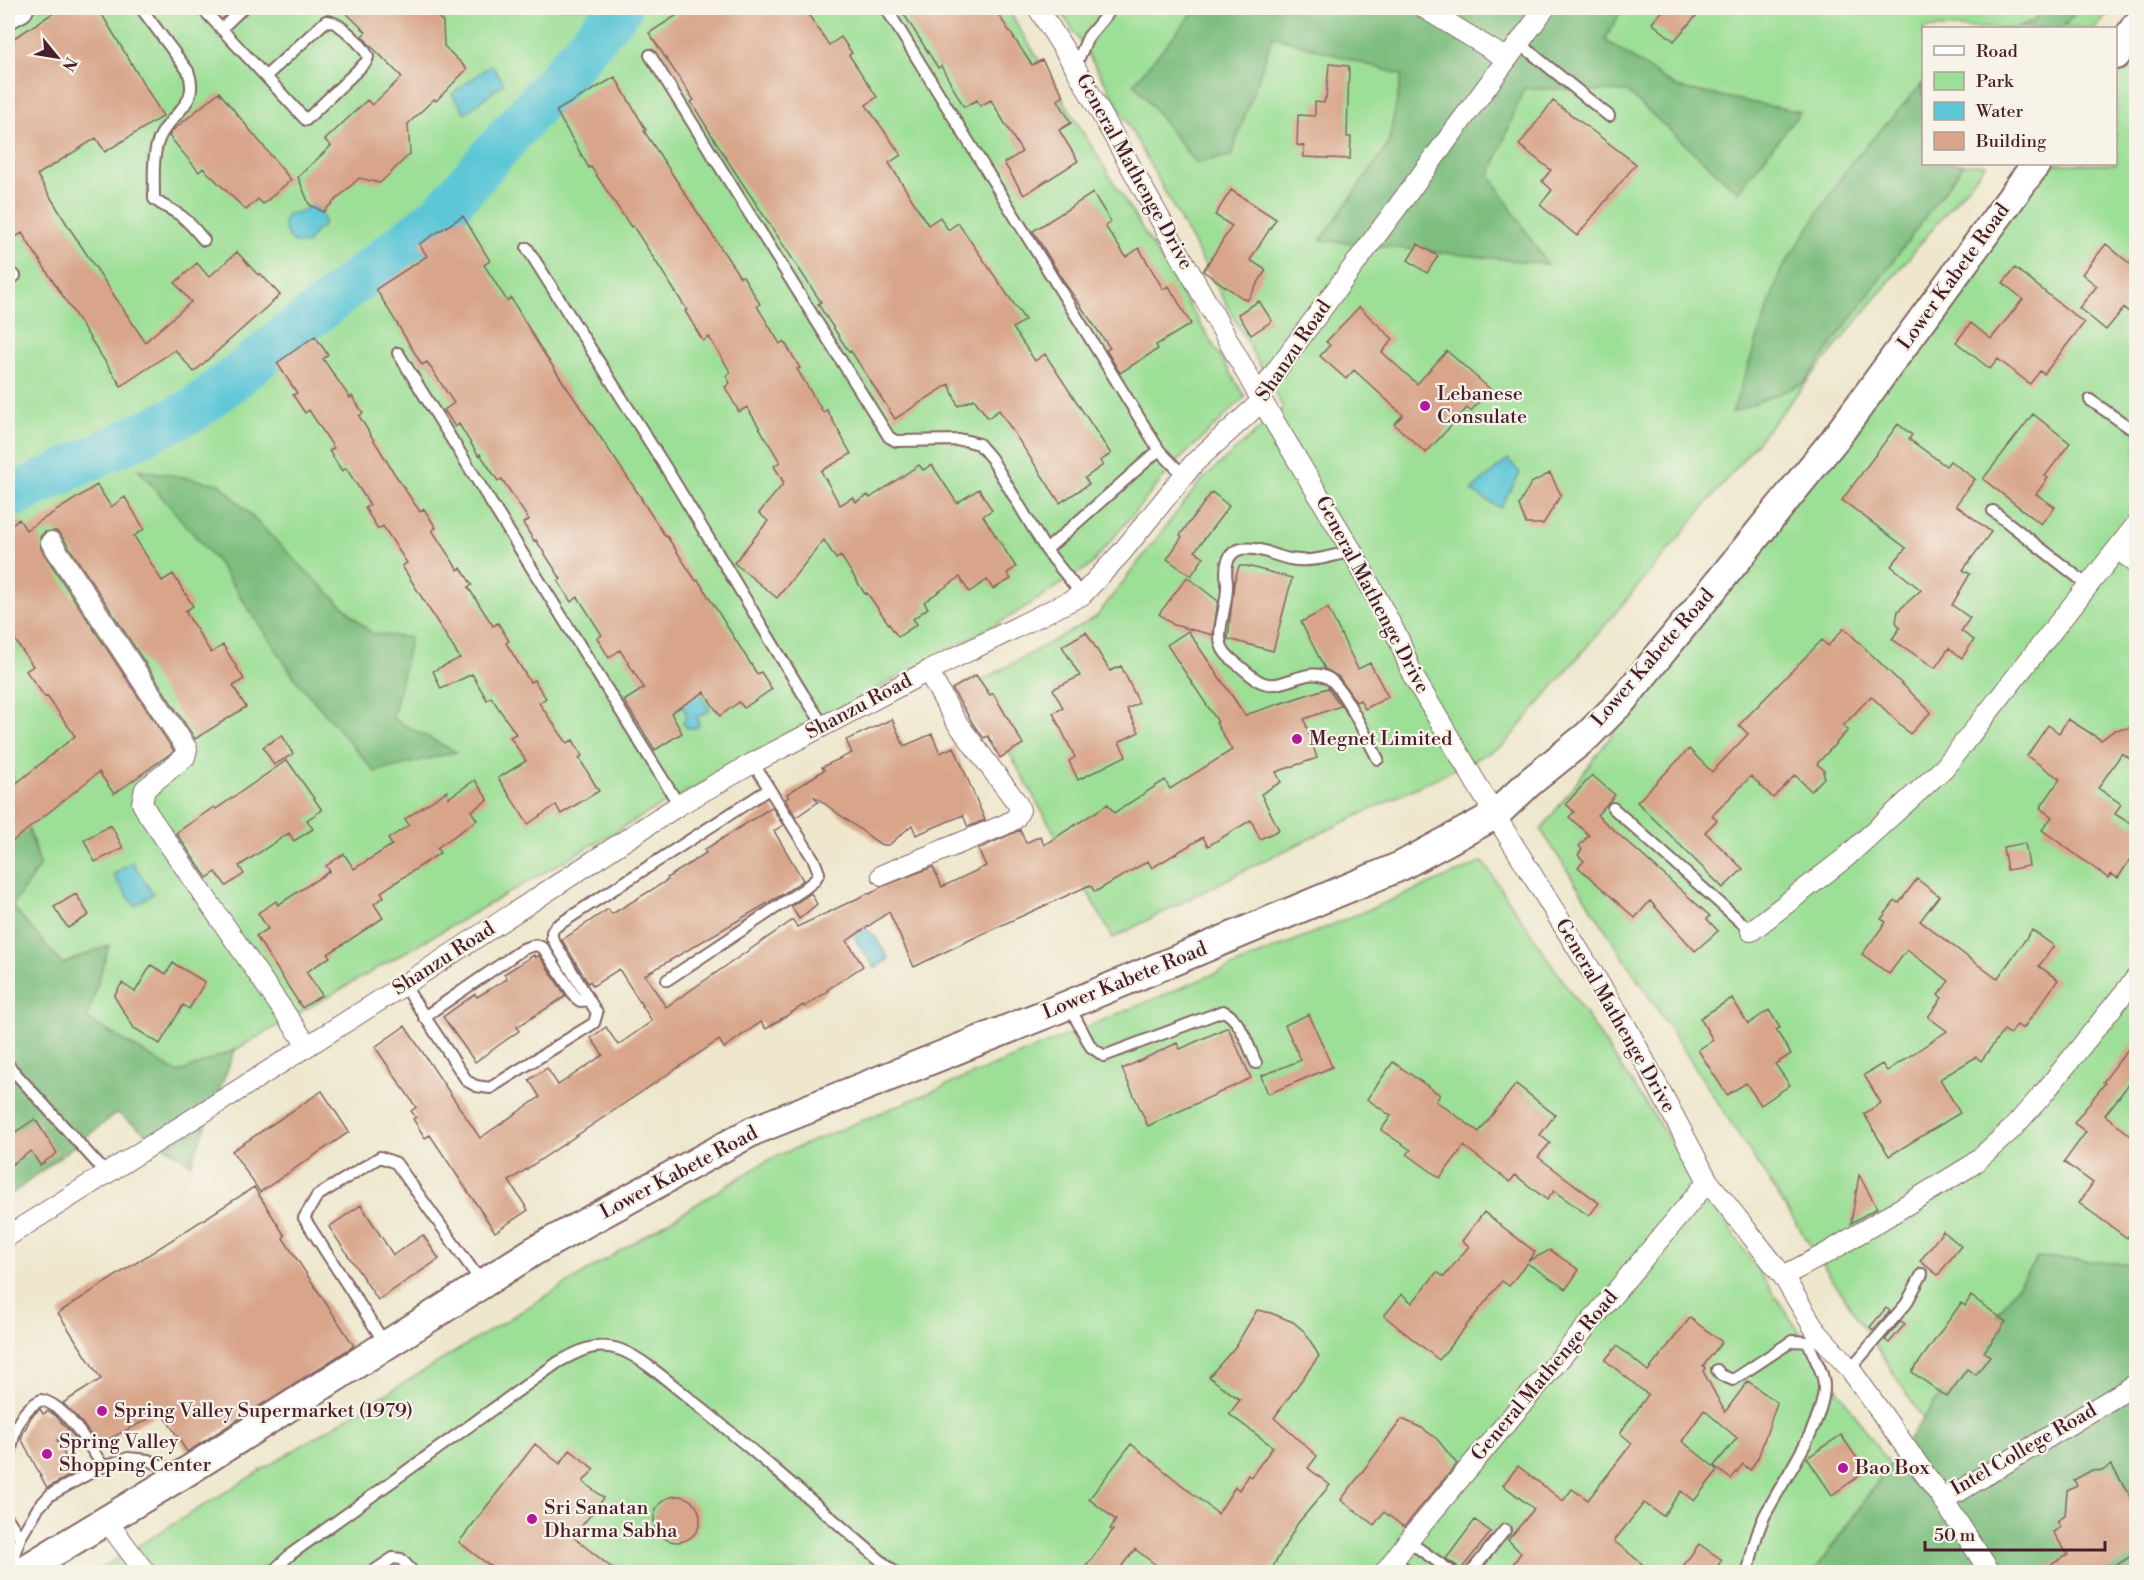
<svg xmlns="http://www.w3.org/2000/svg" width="2144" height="1580" viewBox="0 0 2144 1580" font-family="'Libre Bodoni',serif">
<rect width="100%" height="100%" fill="#f7f3e8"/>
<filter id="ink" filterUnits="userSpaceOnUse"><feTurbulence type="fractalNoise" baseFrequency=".0167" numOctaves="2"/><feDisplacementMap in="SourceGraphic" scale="12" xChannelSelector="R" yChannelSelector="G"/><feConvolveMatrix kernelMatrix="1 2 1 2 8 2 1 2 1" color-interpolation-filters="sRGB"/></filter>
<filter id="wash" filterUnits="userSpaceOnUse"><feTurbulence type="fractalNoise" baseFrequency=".008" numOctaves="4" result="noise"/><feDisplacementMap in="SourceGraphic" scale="24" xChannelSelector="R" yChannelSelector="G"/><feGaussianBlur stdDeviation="1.35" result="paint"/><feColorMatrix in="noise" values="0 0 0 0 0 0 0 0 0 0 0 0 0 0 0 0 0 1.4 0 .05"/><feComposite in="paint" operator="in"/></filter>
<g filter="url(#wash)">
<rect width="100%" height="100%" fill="#eee7cd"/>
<path fill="#9cdf96" stroke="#737f60" stroke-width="1.5" d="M8 8H1007L1245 397 1173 466 1090 566 1011 616 646 814 235 1050 178 1073 87 1019 62 964 12 906 40 864 8 762Z
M1059 8H2113L2096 28H1924V164H1986L1671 547 1503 746 1257 864 1113 938 972 686 1096 617 1201 481 1283 408 1105 82Z
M2136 28V1265L2038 1257 1923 1419 1541 830 2036 164H2116V57Z
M1483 862 1889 1465 1814 1572H95L772 1158Z"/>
<path fill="#7dbe7f" stroke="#646e55" stroke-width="1.5" d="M1197 8H1623L1605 40 1676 87 1800 112 1738 192 1627 92 1524 88 1490 176 1547 264 1321 240 1388 145 1402 75 1273 36 1231 156 1195 163 1134 83Z
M2041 8H2079L2063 28H2017L2034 21Z
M1923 83 1924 164H1964L1804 383 1732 413 1781 270 1851 163Z
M138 469 220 484 302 567 371 633 410 638 393 719 456 752 375 772 297 681 218 563Z
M8 762 40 865 12 906 62 964 109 945 87 1019 178 1073 235 1050 191 1164 117 1113 8 1197Z
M2038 1257 2136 1265V1572H1814Z"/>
<path fill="#5cc6d7" stroke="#537281" stroke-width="1.5" d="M491 65 504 83 465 113 452 94Z
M312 206C320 209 326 218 323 226L315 232 307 244 295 243C287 238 278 221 289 214 291 213 296 213 299 212 304 211 307 208 312 206Z
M1508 459 1520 473 1500 508 1471 491Z
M687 674 710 710 697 717 699 725 695 728H687L683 723 687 714 668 685Z
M132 862 153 894 135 906 113 875Z
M865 928 874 935 889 959 875 968 857 943 855 933Z"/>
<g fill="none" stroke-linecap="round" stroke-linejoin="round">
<path stroke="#5cc6d7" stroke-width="44" d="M8 498 195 409 442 213 620 8"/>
</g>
<g id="blocks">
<path fill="#d8a58a" d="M61 8H98L163 116 105 152 96 138 37 175 68 226 145 342 191 302 175 283 197 263 209 277 237 252 258 275 260 273 280 295 194 372 175 350 121 386 22 233 8 242V42Z
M341 8H429L443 22 444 46 467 69 436 101 434 99 408 124 410 154 380 183 359 178 323 212 309 204 298 177 331 146 325 140 367 100 372 105 402 77 369 44 362 36 366 32Z
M688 8H804L829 45 841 37 852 53 849 55 877 97 866 105 901 155 889 163 928 225 940 217 948 230 958 223 1025 320 1013 328 1035 361 1045 354 1111 454 1100 461 1103 465 1085 478 1089 484 1060 503 999 410 988 418 974 399 958 406 949 384 895 419 851 351 849 352 818 304 821 302 733 169 691 102 694 100 649 33Z
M900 8H994L1032 65 1042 60 1064 96 1058 100 1071 123 1059 130 1078 161 1024 195 1004 163 1022 152 991 100 980 106 977 100 964 107 941 66 938 68Z
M1665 8H1703L1674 41 1652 23Z
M1329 64 1349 66 1347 137H1351L1350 159 1304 157V146L1297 145 1298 115 1315 116V102L1324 103 1325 98H1326Z
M615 77 646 130 644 131 740 277 743 276 760 304 757 306 780 344 784 341 800 368 797 369 823 412 827 410 851 454 821 471 840 505 853 497 856 502 868 495 870 498 919 465 923 470 932 465 957 503 979 489 992 510 983 516 1016 567 1007 573 1011 579 993 589 987 580 969 592 960 577 924 602 928 608 913 619 917 624 898 637 867 593 865 594 841 556 836 559 824 540 777 598 734 563 768 521 759 513 784 483 774 466 780 462 747 407 739 412 725 387 730 383 726 376 731 373 709 337 703 341 685 311 687 310 633 226 631 227 591 167 589 168 556 111Z
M219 92 291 180 263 204 258 199 246 210 203 168 199 172 169 136 172 131Z
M1553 101 1636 164 1577 236 1540 205 1552 190 1542 181 1551 170 1519 145Z
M1231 190 1276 219 1250 260 1266 270 1247 301 1203 271 1232 226 1215 215Z
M1093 193 1111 222 1105 226 1126 257 1139 248 1163 289 1169 286 1191 324 1156 345 1158 349 1120 373 1106 350 1110 348 1066 285 1033 231Z
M463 216 490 261 484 265 507 301 511 298 541 349 642 499H641L665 536 666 535 696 581 698 580 757 674 761 672 772 689 744 708 739 702 720 716 704 692 671 713 682 733 655 750 624 701 644 688 620 650 609 658 597 638 602 635 578 597 571 602 558 581 561 579 536 540 534 541 523 523 529 520 502 479 498 481 480 454 478 455 459 424 455 427 444 410 454 403 427 362 422 365 376 289 427 256 419 244Z
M1418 244 1438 256 1427 273 1408 260Z
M2106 244 2136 269V318L2124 308 2106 330 2079 308 2097 286 2082 274Z
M2015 268 2084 323 2044 374 2040 371 2030 384 1998 359 1990 369 1956 342 1971 323 1991 339 2023 299 2003 283Z
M1259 301 1272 321 1251 335 1238 314Z
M1359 307 1393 339 1382 352 1417 384 1447 351 1490 389 1471 411 1467 408 1426 453 1394 424 1403 415 1354 370 1346 379 1320 356 1330 345 1326 342Z
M315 336 328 355 323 359 350 398 352 396 363 413 359 416 394 473 420 512 424 509 436 528 432 530 458 570 461 568 472 585 468 587 493 626 498 623 509 641 506 643 530 682 534 680 546 698 539 703 567 743 573 740 582 756 579 758 599 791 561 814 556 805 528 824 498 778 526 761 510 737 516 734 491 697 487 700 472 674 441 689 433 671 460 658 402 566 407 563 383 526 378 529 365 508 370 505 346 468 342 471 329 451 334 448 309 410 305 413 293 395 297 393 277 363Z
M2033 414 2070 443 2045 476 2048 478 2036 494 2055 507 2041 524 1983 479Z
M1898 424 1912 435 1909 439 1946 466 1950 461 1975 479 1956 505 1991 532 1963 570 1970 574 1952 605 1970 618 1961 631 1974 640 1962 658 1949 648 1935 668 1892 639 1900 628 1896 622 1898 611 1921 590 1891 566 1906 548 1842 500Z
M1550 473 1561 495 1543 524H1526L1519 505 1531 483Z
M97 485 111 507 125 497 144 529 134 536 162 581 173 574 193 606 185 611 211 653 223 645 244 679 233 686 246 707 195 739 61 535 56 531 45 532 40 537 41 549 174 751 114 794 99 772 8 845V790L75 736 47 696 45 697 26 671 33 666 8 630V527L19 519 26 530Z
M1212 492 1229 506 1195 551 1204 557 1191 576 1167 559 1182 537 1180 535Z
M1239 566H1247L1292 578 1273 651 1228 639 1234 583Z
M1187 577 1218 601 1213 635 1174 625 1159 614Z
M1328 608 1358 669 1370 663 1388 697 1365 709 1360 700 1356 702 1339 677 1325 669 1301 622Z
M1844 628 1931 712 1910 734 1871 696 1843 726 1848 730 1817 764 1824 770V778L1811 791 1795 775 1773 798 1751 776 1712 816 1717 820 1705 832 1743 869 1723 888 1637 802 1689 749 1712 772 1748 734 1739 725 1822 640 1828 646Z
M1188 631 1245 715 1328 688 1341 706 1304 719 1317 758 1276 772 1281 782 1261 794 1279 830 1260 839 1251 820 1208 846 1203 837 1152 868 1148 861 1095 892 1090 885 980 935 914 967 889 912 847 941 863 966 827 990 828 991 804 1007 803 1005 766 1029 761 1022 724 1048 719 1040 509 1181 528 1210 495 1232 430 1135 425 1138 413 1119 416 1117 411 1111 416 1107 375 1047 405 1026 480 1138 540 1097 529 1080 547 1068 558 1085 603 1055 591 1038 606 1027 618 1045 652 1021 619 969 593 986 590 981 588 983 562 940 608 909 612 914 668 880 667 878 706 853 704 850 772 807 783 825 774 831 803 880 783 894 645 975 666 1007 793 920 797 927 869 893 870 894 881 887 933 867 942 887 986 866 978 849 1020 830 1026 843 1040 836 1044 845 1108 804 1114 813 1165 780 1170 789 1232 750 1216 723 1218 722 1167 645Z
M1086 632 1110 671 1121 666 1139 703 1127 709 1139 732 1119 742 1126 756 1078 780 1069 761 1075 757 1053 713 1063 708 1053 689 1080 676 1062 646Z
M976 675 990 695 993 693 1023 744 1000 758 988 736 984 738 975 727 952 689Z
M892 719 904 746 932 734 940 753 954 747 985 820 968 827 963 815 916 835 912 825 889 845H884L880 844 814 796 818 802 796 817 785 799 789 797 787 794 824 770 822 767 852 753 846 740Z
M2068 719 2101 740 2115 730 2136 727V763L2122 753 2098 788 2121 804 2115 814 2136 827V850L2118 878 2111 874 2108 878 2042 830 2052 817 2040 808 2060 779 2027 756 2048 725 2059 733Z
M282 735 293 754 274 765 263 747Z
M287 760 322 810 307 820 313 829 294 841 289 833 239 866 244 874 226 886 216 872 207 878 176 833 214 807 216 809Z
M1592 775 1615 795 1597 815 1710 916 1707 919 1718 931 1695 951 1650 901 1635 918 1578 867 1584 861 1578 855 1582 849 1579 846 1589 835 1569 817 1574 812 1566 804Z
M475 780 488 800 471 811 477 820 437 848 440 853 381 892 384 897 374 904 383 918 328 954 330 957 306 972 322 995 302 1008 256 936 268 929 258 913 276 901 278 905 330 871 326 866 344 854 354 869 392 845 388 839 409 825 405 819 447 791 448 798Z
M111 825 123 848 95 862 84 840Z
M2025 843 2029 866 2007 870 2003 847Z
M1917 879 1939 896 1920 921 1997 979 2032 930 2054 946 2039 966 2058 980 2023 1029 2017 1025 2010 1034 2004 1030 1981 1061 1976 1057 1940 1079 1960 1113 1889 1156 1864 1114 1881 1103 1864 1075 1882 1064 1887 1071 1947 1031 1928 1017 1942 998 1938 995 1949 981 1907 950 1889 974 1862 954 1886 922 1881 919 1895 901 1899 903Z
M811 893 817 904 799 919 791 906Z
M76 894 89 915 68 928 54 907Z
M534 955 535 958 539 955 566 996 517 1027 519 1031 475 1062 443 1017 475 994 477 997 507 979 504 974Z
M173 963 205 982 189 1009 183 1005 160 1044 134 1028 114 996 122 983 135 992 151 965 166 974Z
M1732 998 1748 1024 1769 1010 1780 1028 1776 1030 1791 1054 1775 1064 1790 1085 1761 1105 1746 1083 1727 1095 1698 1050 1713 1040 1700 1018Z
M1309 1014 1332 1067 1268 1094 1261 1076 1301 1060 1285 1025Z
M1228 1027 1251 1078 1148 1126 1122 1069 1177 1043 1180 1049Z
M2136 1039V1075L2105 1115 2136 1140V1224L2127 1238 2079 1203 2093 1183 2064 1162 2086 1132 2074 1123 2105 1083 2103 1082Z
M1393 1062 1440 1095 1436 1101 1479 1132 1516 1084 1555 1115 1540 1135 1550 1143 1538 1157 1599 1203 1589 1216 1554 1191 1547 1200 1515 1175 1510 1182 1464 1146 1440 1178 1407 1154 1411 1150 1381 1130 1391 1116 1367 1099Z
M322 1091 349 1132 260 1192 232 1151Z
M35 1119 57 1153 40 1165 31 1151 8 1167V1137Z
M1859 1175 1877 1208 1851 1223Z
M254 1187 285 1236 283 1238 354 1346 187 1452 162 1412 105 1441H95L82 1423 63 1403 101 1379 58 1313Z
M361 1205 393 1255 423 1235 439 1259 378 1300 329 1227Z
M1484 1212 1535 1252 1528 1261 1550 1250 1579 1270 1566 1289 1527 1263 1509 1286 1502 1281 1439 1360 1384 1316 1402 1294 1412 1303 1437 1272 1444 1277 1469 1246 1462 1241Z
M1943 1231 1961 1246 1938 1275 1920 1261Z
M1971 1296 2006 1322 1984 1352 1990 1356 1976 1375 1967 1369 1947 1397 1912 1372 1961 1303 1965 1306Z
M1886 1308 1890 1311 1873 1330 1870 1327Z
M1257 1310 1271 1313 1293 1322 1305 1332 1319 1356 1274 1418 1317 1456 1308 1468 1330 1485 1298 1523 1270 1572H1165L1135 1549 1117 1572H1082L1113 1530 1110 1529 1116 1520 1089 1499 1131 1444 1218 1514 1235 1487 1239 1490 1248 1475 1251 1477 1273 1447 1229 1414 1240 1400 1209 1377 1235 1347Z
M1690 1318 1722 1342 1703 1366 1705 1368 1703 1371 1725 1412 1748 1381 1777 1403 1758 1458 1750 1470 1743 1464 1731 1479 1714 1466 1737 1438 1704 1410 1682 1441 1718 1470 1694 1501 1681 1491 1663 1516 1644 1503 1614 1541 1652 1572H1507L1521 1553 1508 1540 1534 1509 1503 1485 1518 1466 1563 1501 1572 1489 1588 1500 1632 1443 1620 1433 1648 1395 1605 1360 1617 1346 1648 1371Z
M1901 1321 1905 1324 1889 1343 1885 1340Z
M40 1409 43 1414 48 1411 55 1415 77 1440H57L74 1473 47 1488 21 1438 31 1417Z
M1402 1419 1422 1428 1437 1439 1457 1464 1404 1527 1384 1512 1374 1525 1341 1500Z
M1841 1435 1866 1471 1832 1495 1807 1458Z
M535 1444 560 1464 570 1450 594 1469 583 1482 604 1498 573 1537 617 1572H498L459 1542Z
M2111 1465 2136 1505V1553L2105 1572H2038L2068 1555 2053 1532 2061 1527 2057 1521 2065 1516 2067 1491 2077 1486 2074 1480 2092 1470 2102 1471Z
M654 1519a23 23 0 1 1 46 0a23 23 0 1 1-46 0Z
M1475 1520 1491 1532 1459 1572 1457 1566 1446 1559Z
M1699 1544 1722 1560 1713 1572H1679Z"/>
</g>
</g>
<g filter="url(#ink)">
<use href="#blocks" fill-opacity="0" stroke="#836564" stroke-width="1.5"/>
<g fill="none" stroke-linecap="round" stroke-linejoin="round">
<defs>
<path id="lane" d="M141 8 188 71C201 106 170 112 159 139 152 156 154 180 154 199 161 205 167 207 175 212 187 218 195 230 204 240
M202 8 306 120 366 62 368 57C364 46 338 20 326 21L266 76
M886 8 1159 450 1046 550
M221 29 243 8
M1519 43 1609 116
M650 55 889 437 896 441 964 440 979 444 991 458 1046 550 1082 595
M1075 67 1088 37 1112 8
M527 248 666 468 803 694 824 726
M8 280 15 276
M398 353 679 805
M2090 400 2136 432
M1159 450 1184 476
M1993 511 2089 586
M1352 551C1332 556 1311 563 1290 559 1273 556 1259 546 1241 549 1225 553 1225 570 1227 583 1228 601 1220 619 1220 637 1220 649 1227 656 1236 663 1244 669 1252 678 1261 682 1282 692 1306 665 1328 678 1343 686 1368 741 1378 759
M1613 808 1751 931
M667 980 804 889 814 881 819 873 814 860 753 763
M404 985 467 1081 476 1086 490 1088 594 1023 597 1013 552 938V932L555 927 769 789
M1069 1006 1091 1047 1104 1056 1223 1011C1241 1019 1248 1046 1256 1063
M424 1017 523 949C532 946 536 943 544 949L576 998 580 1001 589 1000
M8 1065 106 1173
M386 1345 304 1218 317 1196 380 1157 396 1163 482 1283
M1850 1369 1906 1304 1922 1274
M1717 1370 1721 1375 1733 1380 1792 1341 1810 1342
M8 1468C12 1442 14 1413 41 1400 66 1405 89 1446 103 1466
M8 1519 20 1538
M1408 1541 1452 1572
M1394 1561 1410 1572
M8 1572 20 1538 38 1508 50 1495 97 1469 128 1458 148 1460 177 1472
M272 1572 291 1554 557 1363C579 1351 595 1341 621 1350 643 1358 676 1388 695 1403 763 1458 828 1515 894 1572
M372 1572 393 1558 401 1559 413 1572
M1471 1572 1505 1530
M1748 1572C1752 1553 1756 1533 1765 1515 1782 1482 1825 1422 1824 1385 1824 1372 1814 1359 1810 1346L1816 1331"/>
<path id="street" d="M1038 8 1075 67 1262 401 1352 551 1399 640 1412 674 1495 815 1628 1030 1708 1181 1783 1276 1816 1331 1850 1369 1942 1498 1990 1572
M1424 8 1507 59
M51 542 187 749 185 757 145 789 142 803 148 814 307 1045
M2119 550 2136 563
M882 875 1004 825 1015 819 1020 810 1017 803 955 720 928 671
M1751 931 1845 858 1944 768 2136 525
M8 1236 404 985 679 805 753 763 928 671 1082 595 1122 552 1194 463 1262 401 1259 396 1278 368 1545 8
M1783 1276 1827 1253 1972 1165 2012 1129 2043 1094 2136 978
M1942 1498 1958 1492 2136 1384
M106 1520 145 1572
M1385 1572 1408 1541 1708 1181"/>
<path id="secondary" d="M8 14 19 8
M2116 55 2136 26
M21 1572 183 1474 534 1251 753 1131 1068 1005 1401 866 1495 815 1530 782 1587 736 1622 701 1835 439 2036 164"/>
</defs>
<use href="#lane" stroke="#836564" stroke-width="14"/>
<use href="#street" stroke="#836564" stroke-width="22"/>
<use href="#secondary" stroke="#836564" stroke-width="32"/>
<use href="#lane" stroke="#fff" stroke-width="10"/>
<use href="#street" stroke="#fff" stroke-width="20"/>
<use href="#secondary" stroke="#fff" stroke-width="28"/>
</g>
</g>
<g fill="#b5179e" stroke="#f7f3e8" stroke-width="2">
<circle cx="1425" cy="406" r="6"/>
<circle cx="1297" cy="739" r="6"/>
<circle cx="102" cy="1411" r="6"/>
<circle cx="47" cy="1454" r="6"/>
<circle cx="1843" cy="1468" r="6"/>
<circle cx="532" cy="1519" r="6"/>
</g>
<g text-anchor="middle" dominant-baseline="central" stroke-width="4.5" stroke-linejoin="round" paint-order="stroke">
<g font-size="20" fill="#4a1f2b" stroke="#f7f3e8">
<text transform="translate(1134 172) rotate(61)">General Mathenge Drive</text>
<text transform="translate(1954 277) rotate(-54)">Lower Kabete Road</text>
<text transform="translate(1294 351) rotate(-56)">Shanzu Road</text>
<text transform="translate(1372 595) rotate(62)">General Mathenge Drive</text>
<text transform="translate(1653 658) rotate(-49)">Lower Kabete Road</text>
<text transform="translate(859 707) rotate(-28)">Shanzu Road</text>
<text transform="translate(444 959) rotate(-33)">Shanzu Road</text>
<text transform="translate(1125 981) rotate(-22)">Lower Kabete Road</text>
<text transform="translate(1615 1016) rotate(60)">General Mathenge Drive</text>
<text transform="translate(679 1173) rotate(-28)">Lower Kabete Road</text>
<text transform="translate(1545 1376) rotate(-50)">General Mathenge Road</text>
<text transform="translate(2024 1450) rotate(-30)">Intel College Road</text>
</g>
<g font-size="20" fill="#4a1f2b" stroke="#f7f3e8" text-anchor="start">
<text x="1437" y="394">Lebanese<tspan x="1437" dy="23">Consulate</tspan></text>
<text x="1309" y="739">Megnet Limited</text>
<text x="114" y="1411">Spring Valley Supermarket (1979)</text>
<text x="59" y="1442">Spring Valley<tspan x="59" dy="23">Shopping Center</tspan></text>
<text x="1855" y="1468">Bao Box</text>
<text x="544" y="1508">Sri Sanatan<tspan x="544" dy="23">Dharma Sabha</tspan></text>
</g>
</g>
<rect width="2144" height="1580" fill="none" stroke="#f7f3e8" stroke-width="30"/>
<rect x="1922" y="27" width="195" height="138" fill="#f7f3e8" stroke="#b29e9c" stroke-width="1.5"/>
<rect x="1934" y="46" width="30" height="9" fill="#ffffff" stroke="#b29e9c" stroke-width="1.5"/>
<text x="1976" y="57" font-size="18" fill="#4a1f2b">Road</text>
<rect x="1934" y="72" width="30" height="18" fill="#9cdf96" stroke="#b29e9c" stroke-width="1.5"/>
<text x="1976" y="87" font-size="18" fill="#4a1f2b">Park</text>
<rect x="1934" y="102" width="30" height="18" fill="#5cc6d7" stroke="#b29e9c" stroke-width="1.5"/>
<text x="1976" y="117" font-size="18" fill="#4a1f2b">Water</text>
<rect x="1934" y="132" width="30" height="18" fill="#d8a58a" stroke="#b29e9c" stroke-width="1.5"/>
<text x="1976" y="147" font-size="18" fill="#4a1f2b">Building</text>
<g transform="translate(57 57) rotate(120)" stroke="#f7f3e8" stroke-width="4.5" paint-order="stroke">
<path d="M0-4.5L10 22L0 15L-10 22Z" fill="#4a1f2b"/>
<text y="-9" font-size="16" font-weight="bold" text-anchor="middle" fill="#4a1f2b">N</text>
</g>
<path d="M1925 1541v9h180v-9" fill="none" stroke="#4a1f2b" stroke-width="3"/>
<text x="1934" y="1541" font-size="18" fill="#4a1f2b" stroke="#f7f3e8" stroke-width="4.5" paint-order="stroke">50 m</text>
</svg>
